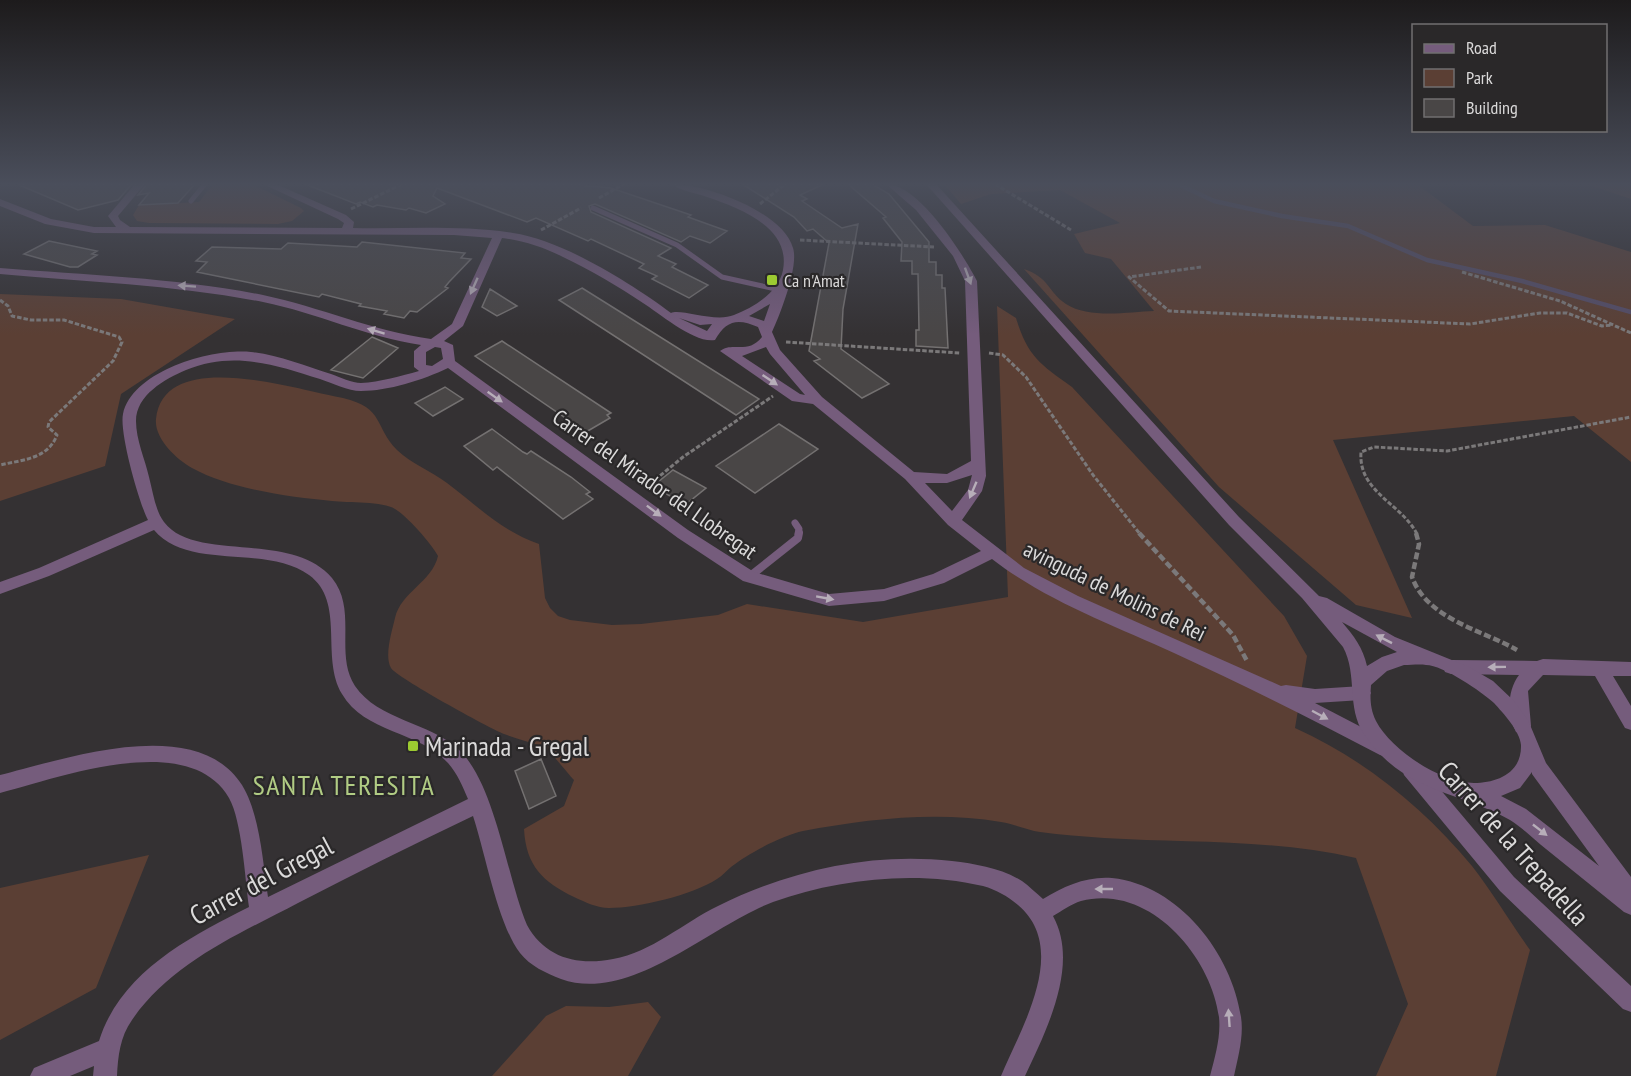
<svg xmlns="http://www.w3.org/2000/svg" width="1631" height="1076" viewBox="0 0 1631 1076" font-family="'PT Sans Narrow',sans-serif">
<rect width="100%" height="100%" fill="#343133"/>
<path fill="#5b3f34" d="M213 184H252L301 208 304 211 292 221 278 224 149 223 137 221 133 215 139 205 199 202Z
M944 184H1417L1473 226 1545 225 1631 252V462L1574 416 1333 440 1412 618 1356 605 1219 487 1024 269C1050 278 1047 291 1066 304 1089 319 1128 312 1154 311L1111 259 1085 253 1074 234 1120 223 1060 190 991 194 961 204Z
M1586 184H1631V199Z
M0 294 121 299 235 319 121 394 105 466 0 501Z
M997 306 1016 318C1028 357 1040 364 1072 387L1284 616 1307 656 1295 728C1364 759 1424 808 1472 866 1493 893 1510 922 1530 950L1496 1076H1376L1408 1004 1356 858C1273 839 1187 843 1104 838 1083 836 1061 835 1040 832 1027 830 1014 824 1001 822 936 811 867 819 803 831 783 835 747 854 731 867 726 871 722 876 717 879 693 895 638 908 609 908 597 908 585 902 574 897 543 882 526 866 524 829L564 806 574 780C567 773 551 751 543 747 531 742 517 739 504 734 489 728 396 677 391 668 384 656 392 631 395 618 401 592 432 582 438 556 432 544 406 515 395 509 383 501 348 503 332 501 289 497 230 489 192 468 176 459 154 438 156 419 164 345 300 391 343 398 385 408 374 427 397 450 412 464 431 471 447 483 479 507 500 530 539 544L545 598 550 608 558 616 570 620 612 625 641 624 718 615 747 604 863 622 1008 597Z
M149 855 96 988 0 1040V888Z
M648 1002 661 1017 628 1076H492L546 1016 566 1006 609 1007Z"/>
<g fill="none" stroke-linecap="round" stroke-linejoin="round">
<path stroke="#554d67" stroke-width="4.5" d="M1178 184 1214 201 1282 216 1348 226 1427 260 1522 281 1631 312"/>
</g>
<path fill="#494646" stroke="#747171" stroke-width="1.5" d="M17 184H132L118 200 78 210Z
M147 184H195L178 203 139 205 149 193 138 195Z
M305 184H569L611 188 691 215 688 217 727 231 710 243 690 236 681 242 595 204 589 206 591 212 671 248 658 256 676 264 672 267 708 285 689 298 652 279 657 276 639 268 644 264 591 239 588 241 536 218 527 222 437 188 433 196 445 204 426 213 409 208 406 210 377 205 373 207 360 202 356 204Z
M742 184H824L800 195 807 199 802 201 842 228 858 224 843 309 841 349 889 384 862 398 814 361 820 359 809 351 829 243 813 229 807 231 794 217Z
M848 184H872L889 194 929 242V262H936V275H942V288H945L948 348 916 346V330H919L918 274H912V261H901L902 242 883 218 886 217Z
M49 241 97 251 92 254 97 255 78 267H70L24 254Z
M362 242 465 253 461 258 471 259 449 282 445 287 448 288 417 312 410 311 404 318 384 314 387 311 359 306 361 304 322 294 319 297 197 272 207 262 196 261 212 247 281 249 288 243 357 247Z
M582 288 614 308 759 399 736 415 559 300Z
M490 289 517 306 497 316 482 307Z
M372 337 398 348 363 378 331 370Z
M502 341 611 413 607 415 610 418 586 432 475 356Z
M445 387 463 399 433 416 415 403Z
M779 424 818 449 755 493 716 466Z
M492 429 523 452 527 454 531 451 571 477 590 492 586 494 593 499 563 519 497 467 493 470 464 446Z
M673 470 706 488 685 505 653 486Z
M541 759 556 796 529 809 515 771Z"/>
<g fill="none" stroke-linecap="round" stroke-linejoin="round">
<path stroke="#7b797a" stroke-width="3" stroke-dasharray="4.5 2" stroke-linecap="butt" d="M995 184 1071 230
M599 198 624 184
M760 204 785 184
M351 209 402 184
M541 230 581 208
M800 240 934 247
M1201 267 1129 277 1169 311 1470 324 1540 313H1567L1602 326 1612 325
M1462 272 1560 301 1631 333
M0 300 8 306 12 316 31 320H64L119 337 122 342 113 361 49 422 48 427 57 435C48 459 22 460 0 465
M786 342 960 353
M989 353 1003 355 1026 377 1093 475 1140 534
M645 488 683 457 773 396
M1417 534C1401 503 1358 492 1361 452L1374 447 1447 451 1631 417"/>
<path stroke="#7b797a" stroke-width="4.5" stroke-dasharray="7 3" stroke-linecap="butt" d="M1139 533 1233 635 1247 661
M1416 533 1419 544 1412 577C1427 619 1482 630 1517 650"/>
<path stroke="#755c7c" stroke-width="5" d="M191 201 205 184
M593 208 677 245 722 277 780 290"/>
<path stroke="#755c7c" stroke-width="7" d="M795 523 799 529 798 534"/>
<path stroke="#755c7c" stroke-width="8" d="M749 577 798 538 799 533"/>
<path fill="#755c7c" fill-rule="evenodd" d="M135 184H145L118 216 120 220 130 227 342 228 344 223 338 219 263 184H276L346 215 354 222 353 228C405 229 461 225 513 233 562 240 631 283 671 313 680 308 715 323 734 315 754 307 779 292 783 270 791 227 739 208 707 197 696 193 681 191 672 184 706 184 783 212 793 248 799 266 780 315 772 332L780 350 822 397 914 472 947 474 971 461 965 281 953 256 916 210 886 184C919 184 963 254 977 281L986 476 982 491 962 520 1024 568 1078 596 1281 686 1286 685 1315 689 1362 686 1368 688 1371 693 1368 698 1362 700 1315 703 1392 743 1395 749 1392 755 1386 757 1380 755C1312 719 1244 685 1174 653 1113 625 1046 601 992 559L944 583 884 601 829 606 743 581 678 538 448 368C423 380 388 391 361 391 348 391 332 383 320 379 274 364 232 351 186 370 165 379 136 395 136 421 136 440 145 459 149 477 153 492 155 510 164 522 195 563 291 530 332 578 358 610 334 654 355 686 378 720 429 722 458 749 495 782 507 878 527 925 545 958 578 966 613 959 652 952 683 923 718 906 791 870 871 852 952 861 976 864 1001 868 1022 881 1029 886 1036 893 1043 899 1064 886 1087 876 1112 878 1179 885 1232 954 1241 1017 1244 1036 1238 1057 1234 1076H1210C1215 1057 1221 1037 1219 1017 1211 956 1149 883 1081 901 1071 904 1062 911 1053 916 1080 965 1046 1031 1025 1076H1001C1021 1028 1070 949 1018 905 1007 896 997 890 983 886 915 870 837 879 773 902 711 925 630 1004 561 979 546 973 530 966 520 953 498 925 485 852 473 816 414 844 356 873 298 903 239 934 171 963 132 1020 120 1037 118 1056 117 1076H93L94 1066 70 1076H30L34 1068 99 1041C120 973 189 937 249 907 245 878 242 821 229 798 189 729 59 778 0 793V775C65 759 196 713 242 785 260 814 263 864 268 897L468 799C463 787 457 773 448 763 420 731 364 733 342 694 320 657 346 602 309 575 266 544 188 571 154 530L49 576 0 594V582L39 568 148 520C139 503 119 432 123 414 133 370 213 348 251 352 278 355 305 366 331 374 340 377 352 383 361 383 380 382 401 376 419 371L414 367V351L421 345C367 337 317 313 263 302 176 285 88 282 0 274V268C88 275 177 278 263 295 320 307 373 331 431 339L452 324 492 238 454 235 94 233 45 224 0 206V199L51 219 94 227H116L108 216ZM502 238C521 240 546 248 563 257 590 270 618 286 643 303 659 313 695 344 715 340 726 320 738 318 758 327L762 337C748 355 732 341 720 351L792 401 813 404 905 479 948 525 981 551 933 574 884 589 829 594 754 572 688 530 455 361 453 345 444 341 463 326ZM770 304 764 321 749 316ZM679 318 700 325 712 324 707 331ZM435 347 441 348 443 359 432 366 426 365V352ZM766 347 770 354 805 395 800 394 742 356ZM972 475 968 490 952 511 925 483H947Z
M1543 659 1631 662V676H1613L1631 706V730L1625 728 1595 676 1543 675 1528 691 1531 726 1528 732 1522 734 1516 732C1507 714 1507 691 1519 675L1451 674 1445 672 1443 667 1445 662 1451 660 1537 661Z
M1411 761 1418 763 1514 877 1631 986V1012L1623 1009 1500 891 1404 775 1402 769 1404 763Z"/>
<path fill="#755c7c" fill-rule="evenodd" d="M926 184H936L1239 517 1319 596 1327 598 1395 637 1469 667 1493 681 1513 700 1528 720 1546 763 1631 877V915L1624 912C1598 891 1572 870 1546 849 1534 840 1523 828 1510 820 1454 789 1404 793 1364 734 1346 707 1358 675 1343 647L1302 598 1229 525ZM1342 622 1397 652 1382 657 1367 666C1363 648 1354 636 1342 622ZM1404 665C1411 665 1420 664 1426 665 1443 665 1482 692 1494 703 1503 713 1520 731 1521 745 1522 773 1497 783 1474 783 1441 783 1391 750 1376 721 1370 709 1370 698 1371 685L1387 671ZM1532 772V774L1599 866 1526 809 1501 796 1520 788Z"/>
</g>
<defs><path id="oneway-solid" d="M-6-.8H1V-3.2L6.5 0L1 3.2V.8H-6Z" transform="scale(1.5)"/></defs>
<g fill="#b7aeb9">
<use href="#oneway-solid" transform="translate(968 276) rotate(70)"/>
<use href="#oneway-solid" transform="translate(187 286) rotate(-176)"/>
<use href="#oneway-solid" transform="translate(474 286) rotate(114)"/>
<use href="#oneway-solid" transform="translate(376 331) rotate(-163)"/>
<use href="#oneway-solid" transform="translate(770 380) rotate(34)"/>
<use href="#oneway-solid" transform="translate(495 397) rotate(35)"/>
<use href="#oneway-solid" transform="translate(973 490) rotate(113)"/>
<use href="#oneway-solid" transform="translate(654 511) rotate(37)"/>
<use href="#oneway-solid" transform="translate(825 598) rotate(10)"/>
<use href="#oneway-solid" transform="translate(1384 639) rotate(-153)"/>
<use href="#oneway-solid" transform="translate(1497 667) rotate(179)"/>
<use href="#oneway-solid" transform="translate(1320 715) rotate(28)"/>
<use href="#oneway-solid" transform="translate(1540 830) rotate(38)"/>
<use href="#oneway-solid" transform="translate(1104 889) rotate(-180)"/>
<use href="#oneway-solid" transform="translate(1229 1018) rotate(-94)"/>
</g>
<linearGradient id="sky" x2="0" y2="1"><stop stop-color="#1d1b1c"/><stop offset="0.55" stop-color="#4a4e5b"/><stop offset="1" stop-color="#4a4e5b" stop-opacity="0"/></linearGradient>
<rect width="1631" height="335" fill="url(#sky)"/>
<g fill="#9cca31" stroke="#2a2829" stroke-width="2">
<rect x="766" y="274" width="12" height="12" rx="3"/>
<rect x="407" y="740" width="12" height="12" rx="3"/>
</g>
<g text-anchor="middle" dominant-baseline="central" stroke-width="4.5" stroke-linejoin="round" paint-order="stroke">
<g font-size="18" fill="#dbdada" stroke="#2a2829" text-anchor="start">
<text x="784" y="280">Ca n'Amat</text>
</g>
<g font-size="22" fill="#dbdada" stroke="#2a2829">
<text transform="translate(655 484) rotate(35)">Carrer del Mirador del Llobregat</text>
<text transform="translate(1115 591) rotate(26)">avinguda de Molins de Rei</text>
</g>
<g font-size="27" fill="#dbdada" stroke="#2a2829" text-anchor="start">
<text x="425" y="746">Marinada - Gregal</text>
</g>
<g font-size="27" fill="#dbdada" stroke="#2a2829">
<text transform="translate(1514 843) rotate(48)">Carrer de la Trepadella</text>
<text transform="translate(261 880) rotate(-28)">Carrer del Gregal</text>
</g>
<g font-size="28" letter-spacing="1.5" fill="#b1cc84" stroke="#2a2829">
<text x="344" y="784">SANTA TERESITA</text>
</g>
</g>
<rect x="1412" y="24" width="195" height="108" fill="#2a2829" stroke="#716f70" stroke-width="1.5"/>
<rect x="1424" y="44" width="30" height="9" fill="#755c7c" stroke="#716f70" stroke-width="1.5"/>
<text x="1466" y="54" font-size="18" fill="#dbdada">Road</text>
<rect x="1424" y="69" width="30" height="18" fill="#5b3f34" stroke="#716f70" stroke-width="1.5"/>
<text x="1466" y="84" font-size="18" fill="#dbdada">Park</text>
<rect x="1424" y="99" width="30" height="18" fill="#494646" stroke="#716f70" stroke-width="1.5"/>
<text x="1466" y="114" font-size="18" fill="#dbdada">Building</text>
</svg>
